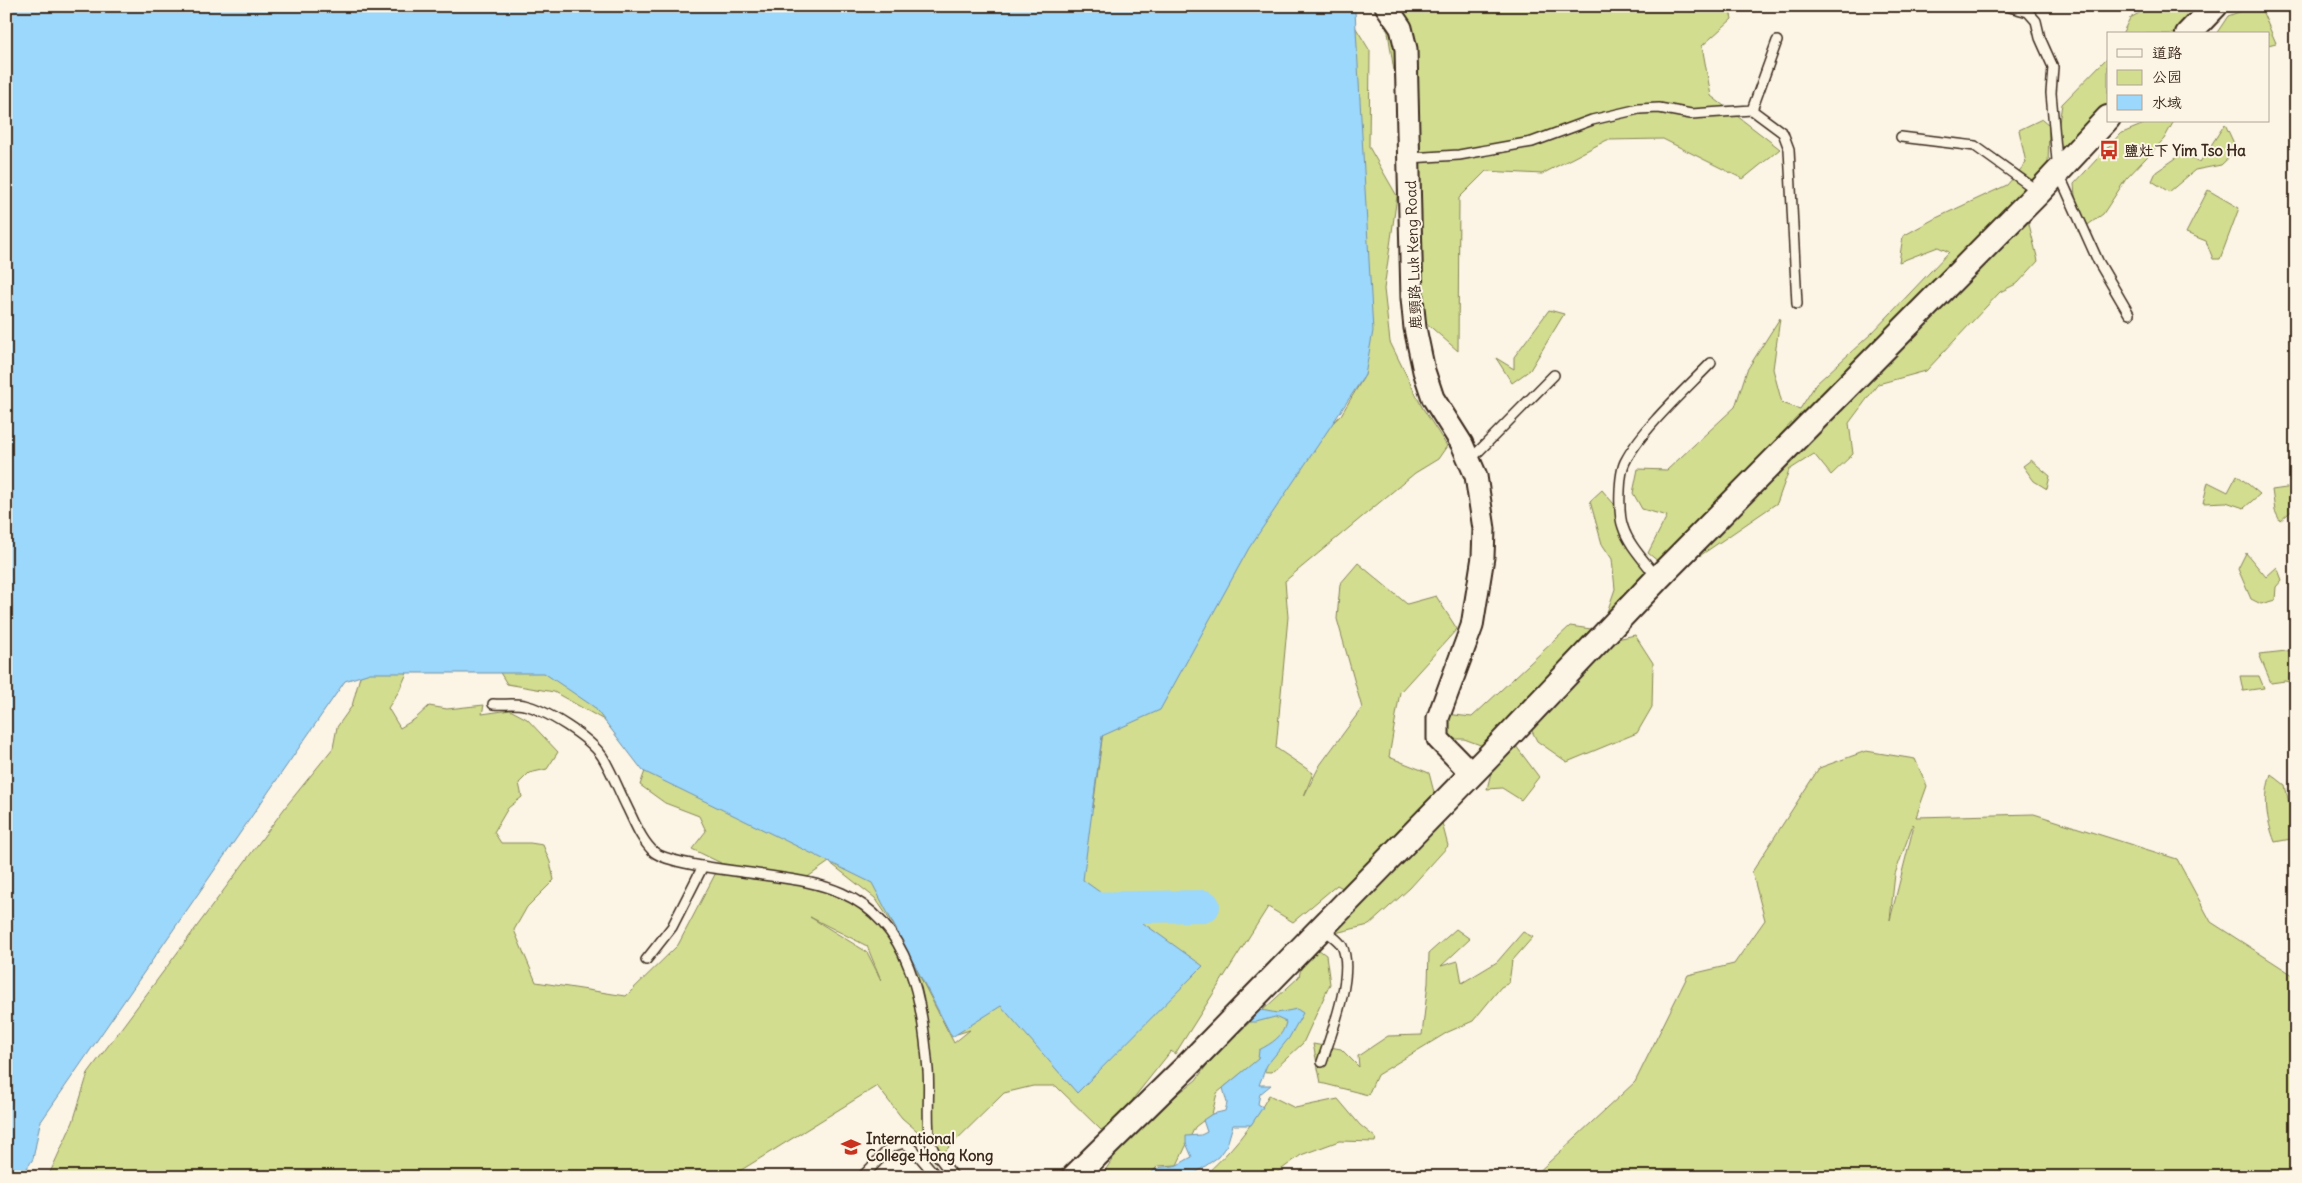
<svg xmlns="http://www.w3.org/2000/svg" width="2302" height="1183" viewBox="0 0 2302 1183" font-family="Delius,'LXGW WenKai TC',sans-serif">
<rect width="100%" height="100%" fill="#fcf5e5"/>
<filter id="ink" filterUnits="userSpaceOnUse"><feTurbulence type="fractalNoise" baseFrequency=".02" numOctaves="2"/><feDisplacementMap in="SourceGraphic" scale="10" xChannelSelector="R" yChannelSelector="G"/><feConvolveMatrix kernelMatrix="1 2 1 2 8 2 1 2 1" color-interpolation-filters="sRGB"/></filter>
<g filter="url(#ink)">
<path fill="#d2dd90" stroke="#868457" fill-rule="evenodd" d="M1384 6H1729L1732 19 1702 46 1711 96 1780 149 1743 179 1663 139 1607 140 1542 174 1486 171 1459 198 1458 351 1416 314 1407 156 1388 32 1378 12Z
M2152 6H2226L2199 34H2122L2130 18Z
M2255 6H2260L2276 43 2268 45V34H2216L2228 16Z
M1351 20 1370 51 1369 147 1397 196 1384 289 1390 342 1422 407 1447 446 1438 459 1415 473 1285 581 1288 617 1276 748 1313 773 1304 796 1320 765 1362 708 1337 619 1340 584 1358 563 1407 604 1436 596 1457 629 1400 692 1389 757 1429 773 1448 846 1410 888 1369 925 1335 933 1354 894 1337 885 1293 922 1268 907 1175 1054 1171 1051 1136 1095 1123 1115 1101 1130 1056 1086H1033L1004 1093 943 1153 902 1118 877 1086 730 1177H48L73 1122 88 1073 287 805 333 748 337 727 352 706 362 669 394 660 407 673 399 691 388 708 400 728 415 719 429 706 447 709 484 705 482 714 510 710 527 719 558 752 547 769 529 773 519 783 522 797 508 808 494 832 501 843H530L543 845 550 862 554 880 527 907 514 930 536 982 626 996 678 945 721 863 692 849 706 831 699 816 665 803 640 785 645 771 604 720 554 692 507 684 496 666 502 655 1037 881 1093 808 1104 724 1302 452 1341 415 1365 375ZM829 862 875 898 941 995 957 1034 970 1030 954 1043 912 961 871 911 802 881ZM810 917 867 946 881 980 867 952Z
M2108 57V121L2084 150 2055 148 2062 104Z
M2042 119 2049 125 2048 168 2027 216 2038 261 2018 283 2000 292 1926 371 1878 384 1849 423 1853 454 1831 475 1814 454 1789 470 1777 503 1701 555 1674 562H1659L1648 553 1667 516 1642 509 1633 493 1638 469 1667 470 1735 407 1747 370 1780 318 1773 369 1782 403 1800 409 1816 384 1872 333 1949 252 1938 247 1899 262 1903 236 1934 219 2007 185 2026 163 2019 130Z
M2151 121H2174L2164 139 2126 179 2103 214 2078 232 2074 184 2120 134Z
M2225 124 2237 150 2221 165 2195 170 2169 192 2152 181 2156 172 2182 154 2200 162Z
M2208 190 2239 208 2220 259H2213L2206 241 2186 233Z
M1549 310 1564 314 1530 370 1512 383 1496 358 1514 369V357Z
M2031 460 2050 476 2047 489 2034 481 2023 466Z
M2237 475 2260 494 2244 508 2226 502 2203 503 2208 482 2228 492Z
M2293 487 2296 494V507L2280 521 2275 511 2272 490Z
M1602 490 1625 517 1636 549 1651 576 1486 747 1464 739H1438L1445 714 1472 717 1570 626 1591 629 1605 618 1615 589 1612 559 1602 544 1590 501Z
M2246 553 2266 577 2277 567 2282 580 2276 587 2275 600 2261 604 2251 599 2238 569Z
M1635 635 1653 663 1652 707 1637 733 1567 762 1537 741 1530 727 1553 706 1573 677 1617 639Z
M2296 650V684L2285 681 2271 683 2259 654Z
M2240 676H2259L2264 688 2243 691Z
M1512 743 1516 746 1539 777 1521 800 1502 788 1487 789 1494 760Z
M1866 751 1915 759 1927 786 1916 817 2034 814 2177 859 2211 922 2296 977V1177H1533L1635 1082 1688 975 1734 964 1765 920 1752 872 1819 768ZM1913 824 1914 825 1890 920 1895 874Z
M2271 774 2285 785 2290 808 2296 821V838L2275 842C2266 818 2263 798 2271 774Z
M1456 929 1470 939 1441 966 1458 961 1462 983 1497 962 1523 932 1533 937 1512 961 1509 983 1501 987 1473 1021 1448 1032 1377 1075 1368 1095 1321 1083 1313 1044 1341 1049 1359 1067 1358 1056 1388 1036 1422 1035 1428 983 1429 953Z
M1307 941 1326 955 1330 984 1303 1043 1272 1072 1244 1071 1217 1093 1212 1114 1195 1127 1177 1165 1158 1166 1147 1177H1101L1131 1130 1196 1080 1214 1055 1299 977Z
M1269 1095 1295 1108 1338 1099 1360 1125 1376 1138 1375 1142 1339 1141 1301 1155 1271 1177H1203C1232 1150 1250 1129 1269 1095Z"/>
<path fill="#9cd7fc" stroke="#7592a3" d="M6 6H1348L1355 11 1373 331 1365 375 1249 548 1160 710 1102 736 1083 880 1203 966 1077 1093 1001 1006 952 1037 872 883 643 771 594 707 544 673H370L345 681 40 1123 33 1159 21 1177H6Z
M1256 1009 1277 1013 1297 1009 1303 1013 1289 1038 1267 1065 1259 1085H1271L1260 1094 1258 1104 1263 1107 1251 1125H1233L1227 1145 1218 1157 1190 1177H1147C1160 1163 1163 1169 1177 1165 1182 1163 1187 1159 1192 1157L1186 1143V1136L1201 1135 1207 1132 1203 1120 1212 1114 1225 1111 1227 1103 1223 1088 1258 1059 1259 1050C1272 1043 1283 1037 1286 1022L1275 1017 1256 1022H1244Z"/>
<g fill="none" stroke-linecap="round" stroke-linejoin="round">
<path stroke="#9cd7fc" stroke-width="32" d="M1078 908 1204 906"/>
<defs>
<path id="service" d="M2006 6 2028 12 2036 21 2040 38 2053 67 2051 93 2058 172 2098 261 2129 314
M1752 110 1783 133 1789 149 1797 304
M1901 137 1975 146 2039 192
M1409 158 1459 155 1532 142 1592 120 1639 109 1659 108 1691 114 1752 110 1777 41
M1470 460 1554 375
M1657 578C1646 562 1629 546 1623 527 1618 514 1619 474 1625 462 1641 430 1685 390 1711 363
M493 704C503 705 514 703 524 705 546 710 589 737 602 756 612 772 619 791 627 807 635 823 641 840 654 852 669 864 729 870 750 873 780 878 813 880 842 893 912 924 922 1002 928 1070 930 1094 926 1119 930 1142L934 1151 954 1177
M1321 928C1328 933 1338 939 1342 946 1355 973 1331 1035 1322 1062
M646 960 672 927 703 866
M862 1177 891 1147 904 1143 913 1149 937 1177"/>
<path id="tertiary" d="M1386 6 1401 28 1406 49 1412 298 1415 328 1424 371 1433 398 1462 444 1476 476 1484 529 1483 557 1472 626 1438 718V739L1472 774"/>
<path id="secondary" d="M2188 34 2215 6
M1074 1177 1187 1066 1495 750 1658 578 2039 192 2108 118"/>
</defs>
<use href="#service" stroke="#3b2a1e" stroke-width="12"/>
<use href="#tertiary" stroke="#3b2a1e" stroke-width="25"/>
<use href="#secondary" stroke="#3b2a1e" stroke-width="28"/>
<use href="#service" stroke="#fcf5e5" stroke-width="9"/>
<use href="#tertiary" stroke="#fcf5e5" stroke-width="21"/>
<use href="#secondary" stroke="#fcf5e5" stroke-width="24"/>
</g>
</g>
<defs>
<symbol id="bus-bare" viewBox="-9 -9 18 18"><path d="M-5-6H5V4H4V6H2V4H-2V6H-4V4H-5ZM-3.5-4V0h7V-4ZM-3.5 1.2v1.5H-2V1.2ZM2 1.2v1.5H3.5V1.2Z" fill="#c8321e" stroke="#fcf5e5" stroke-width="2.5" paint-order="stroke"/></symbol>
<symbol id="school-bare" viewBox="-9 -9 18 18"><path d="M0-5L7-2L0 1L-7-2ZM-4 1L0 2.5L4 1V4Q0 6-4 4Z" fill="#c8321e" stroke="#fcf5e5" stroke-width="2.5" paint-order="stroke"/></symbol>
</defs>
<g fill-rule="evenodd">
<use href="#bus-bare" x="2095" y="136" width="28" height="28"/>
<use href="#school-bare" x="837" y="1133" width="28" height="28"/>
</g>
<g text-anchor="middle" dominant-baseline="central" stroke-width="4" stroke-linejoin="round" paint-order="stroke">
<g font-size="15" font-weight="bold" fill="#3b2a1e" stroke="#fcf5e5" text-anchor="start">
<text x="2124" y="150">鹽灶下 Yim Tso Ha</text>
<text x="866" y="1138">International<tspan x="866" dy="17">College Hong Kong</tspan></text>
</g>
<g font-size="15" fill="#3b2a1e" stroke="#fcf5e5">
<text transform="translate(1413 255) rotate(-92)">鹿頸路 Luk Keng Road</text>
</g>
</g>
<rect width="2302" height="1183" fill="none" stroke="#fcf5e5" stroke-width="25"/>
<rect x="12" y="12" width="2277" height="1158" fill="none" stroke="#3b2a1e" stroke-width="2" filter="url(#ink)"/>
<rect x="2107" y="32" width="162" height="90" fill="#fcf5e5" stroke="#afa495"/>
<rect x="2117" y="49" width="25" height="8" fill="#fcf5e5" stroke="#afa495"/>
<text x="2152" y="58" font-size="15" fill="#3b2a1e">道路</text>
<rect x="2117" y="70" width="25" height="15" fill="#d2dd90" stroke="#afa495"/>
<text x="2152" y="82" font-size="15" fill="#3b2a1e">公园</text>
<rect x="2117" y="95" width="25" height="15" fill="#9cd7fc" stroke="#afa495"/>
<text x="2152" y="108" font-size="15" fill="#3b2a1e">水域</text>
</svg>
